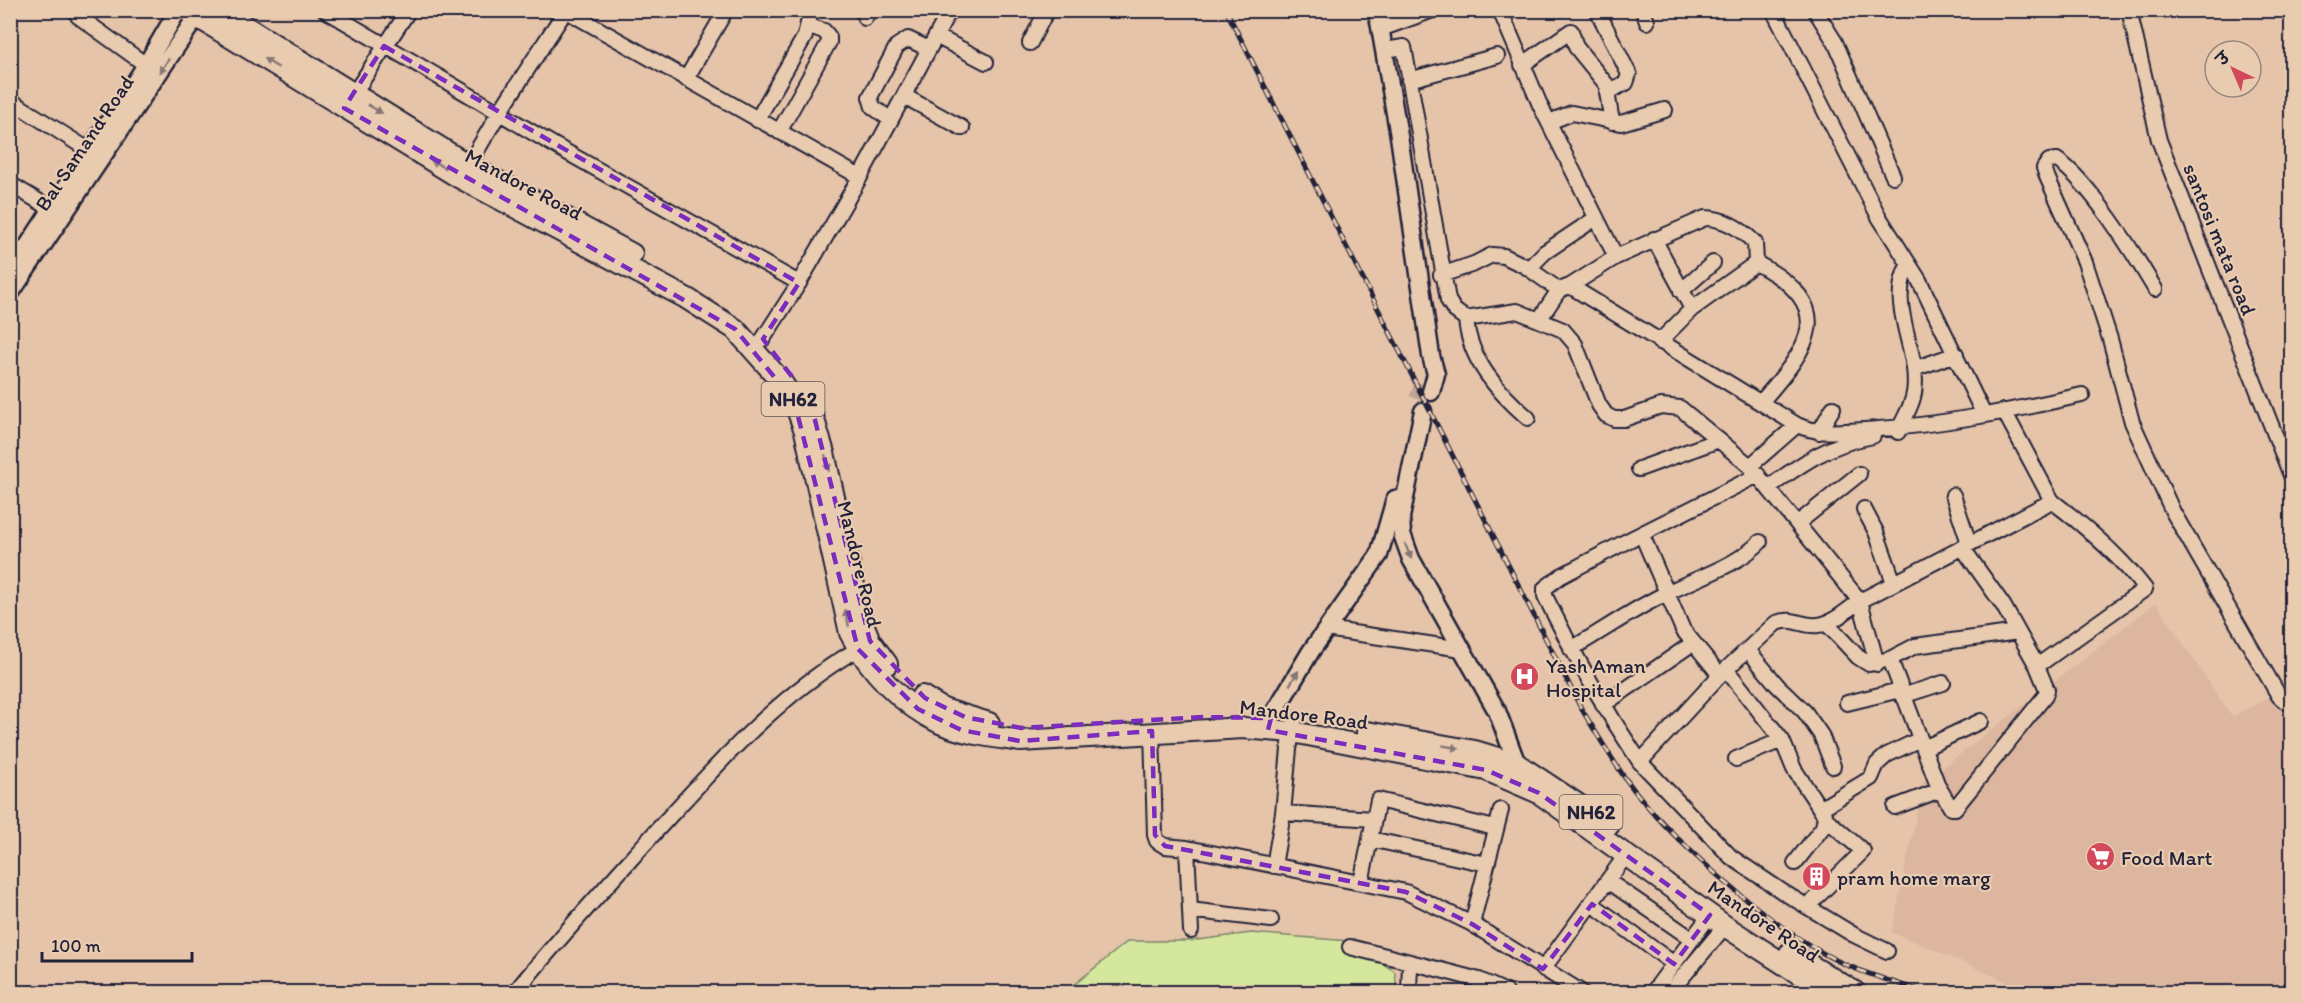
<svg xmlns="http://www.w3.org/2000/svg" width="2302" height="1003" viewBox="0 0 2302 1003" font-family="Itim,'Playpen Sans Deva',sans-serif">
<rect width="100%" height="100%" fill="#e6c4a9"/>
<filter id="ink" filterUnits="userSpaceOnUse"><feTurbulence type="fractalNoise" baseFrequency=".0167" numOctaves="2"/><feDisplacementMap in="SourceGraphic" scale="12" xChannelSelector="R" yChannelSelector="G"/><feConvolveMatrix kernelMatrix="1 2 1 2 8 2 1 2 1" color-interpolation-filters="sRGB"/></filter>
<g filter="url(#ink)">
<path fill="#dcb69e" d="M2156 603 2232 717 2291 685V992H2031L1892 932 1923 783Z"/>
<path fill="#d4e79c" stroke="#7b846c" stroke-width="1.5" d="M1251 933 1349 941 1395 972 1397 992H1065L1128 941H1190Z"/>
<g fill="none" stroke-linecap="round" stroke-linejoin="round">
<path stroke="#bfa493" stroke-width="16" stroke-dasharray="16 8" stroke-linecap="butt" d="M1417 399 1424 381"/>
<defs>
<path id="minor" d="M325 10 554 145 799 283 860 177
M565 10 860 177 950 10
M1500 10 1540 105 1616 257 1570 286 1797 425C1819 435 1841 431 1865 430 1938 426 2011 411 2082 395
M1597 10 1629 74 1626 83 1607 92 1612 122
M1643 10 1647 22
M1773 10 1879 217 1919 280 1984 415
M1815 10 1835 42 1893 176
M2129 10 2159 140 2292 478
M78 16 146 65
M865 18 869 10
M1381 29 1433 10
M936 36 986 62
M1030 43 1047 10
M1385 50 1404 47 1448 300 1454 310 1466 319 1517 311 1539 320
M1522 65 1571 31 1576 47 1610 89
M686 79 726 10
M1409 80 1497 56
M904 96 962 128
M349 101 409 10
M13 102 90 151
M757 120 805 36 811 10
M891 120 873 107 870 97 897 46 908 39 929 49
M1549 122 1572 113 1621 123 1665 110
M779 132 829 42V37L824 31 809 26
M465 171 499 113 566 10
M10 184 60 214
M1654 239 1692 309
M1616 257 1705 218C1724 218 1742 230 1755 243L1756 263 1692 309 1659 342
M1756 263C1840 307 1810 346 1761 402
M1529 268 1545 252 1596 218
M1441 275 1474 264 1492 255 1504 256 1525 266 1559 290
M1570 286 1559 290 1539 320 1563 330 1575 344 1599 405 1606 415 1614 419H1624L1661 406 1680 408 1750 466 1860 601 2052 501 2004 411
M2155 289C2135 255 2089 181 2057 160L2049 161 2044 168 2048 179 2085 262 2110 339 2132 422 2173 512 2279 696 2285 701 2292 700
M1681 291 1713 263
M1466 319C1469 360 1498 392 1528 418
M763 339 799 283
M1914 369 1956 354
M1819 432 1833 408
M1898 432C1903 419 1912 407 1914 393 1921 350 1885 304 1909 264
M1750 466 1797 425
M1639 469 1719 440
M1769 487C1804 462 1829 444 1873 436
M1953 495 1969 543
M1864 509 1876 532 1894 583
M1798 523 1859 474
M1642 535 1683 630 1720 675
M1962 547 2003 605 2037 666 2145 589C2120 556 2085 526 2052 501
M1827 624 1858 657 1869 664 1890 659 1915 646 2018 632
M1326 629 1462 649
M1571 649C1603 631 1633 609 1667 593 1698 577 1735 567 1760 542
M1748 650 1777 685 1805 712 1821 735 1833 766
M1890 659 1938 786 1951 808H1955L2045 696 2047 690 2037 666
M1877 664 1860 601C1848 609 1833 624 1818 625 1802 627 1793 616 1776 623L1720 675 1640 762 1731 857 1783 892 1854 935 1887 951
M1726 669 1782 740 1794 769 1825 816 1823 827 1795 863
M1902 696 1943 683
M1847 703 1900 690
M1603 705 1693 643
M1295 719 1289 749 1283 813 1374 819
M1152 731 1155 835 1157 841 1165 846 1187 848 1406 892 1472 924 1501 810
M1924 748 1981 721
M1736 759 1782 740
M1640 762C1604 708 1573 654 1545 596V588L1561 576 1627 541 1758 475
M1895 807 1940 790
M1820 809 1871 778 1877 764 1887 755 1920 739
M1370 839 1487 864
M1187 848 1191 931
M1274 866 1283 813
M1608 881 1692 939
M1361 883 1378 800 1495 828
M1592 904 1674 964
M1807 907 1863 851 1825 818
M1190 910 1271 920
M1472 924 1581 992
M1350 947 1410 962 1409 992
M1410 962 1479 980 1506 992
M1543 969 1627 854
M515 992C558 939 604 889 650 838 712 770 777 695 858 649
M1653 992 1710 915
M1670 992 1725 926"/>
<path id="major" d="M1377 10 1399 136 1431 356 1436 374 1431 392
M10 273 146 65 178 10
M10 294 201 10
M1423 411 1401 517 1402 534 1411 559 1497 711 1517 764
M1268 730 1271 718 1311 651 1379 555 1395 499"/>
<path id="highway" d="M186 10 460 178 686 298 735 329 781 381 794 401 805 431 850 633C868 669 903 706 940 723 964 734 994 737 1020 741L1243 728 1293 732 1486 770 1539 793 1725 926 1827 992
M219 10 468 165 632 254
M812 413 824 453 862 621 870 641 887 664
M922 696 943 709 989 723
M1367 732 1475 751 1517 764 1609 825
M1790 953 1855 992"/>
</defs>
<use href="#minor" stroke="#22223b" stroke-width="18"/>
<use href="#major" stroke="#22223b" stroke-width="21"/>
<use href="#highway" stroke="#22223b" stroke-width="24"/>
<use href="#minor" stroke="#e9ccb0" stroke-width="14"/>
<use href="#major" stroke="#e9ccb0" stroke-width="16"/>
<use href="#highway" stroke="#e9ccb0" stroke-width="20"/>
<defs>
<path id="rail" d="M1226 10 1581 708C1595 731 1609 755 1625 778 1670 840 1773 930 1842 963 1868 975 1897 983 1924 992"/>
</defs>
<use href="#rail" stroke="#22223b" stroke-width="5"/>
<use href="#rail" stroke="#e9ccb0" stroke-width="3" stroke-dasharray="9" stroke-linecap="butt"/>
</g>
<defs><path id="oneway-solid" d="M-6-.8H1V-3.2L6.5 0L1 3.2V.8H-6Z" transform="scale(1.5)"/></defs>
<g fill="#867776">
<use href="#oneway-solid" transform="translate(271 63) rotate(-148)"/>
<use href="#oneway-solid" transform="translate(164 66) rotate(124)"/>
<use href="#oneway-solid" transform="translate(375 109) rotate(31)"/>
<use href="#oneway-solid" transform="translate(438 164) rotate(-149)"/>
<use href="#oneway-solid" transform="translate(827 463) rotate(77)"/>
<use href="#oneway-solid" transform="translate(1408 551) rotate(68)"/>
<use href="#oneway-solid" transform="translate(847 618) rotate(-103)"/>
<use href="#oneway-solid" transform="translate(1294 678) rotate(-59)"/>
<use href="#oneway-solid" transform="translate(1451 747) rotate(10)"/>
</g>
</g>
<path fill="none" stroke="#7b2cbf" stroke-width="4.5" stroke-dasharray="12 8" stroke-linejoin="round" d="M384 46 799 283 763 339 799 386 815 420 870 641 925 698 965 717 1021 728 1202 717 1271 718 1268 730 1486 770 1539 793 1710 915 1674 964 1592 904 1543 969 1472 924 1406 892 1165 846 1155 835 1152 731 1020 741 961 730 918 709 858 649 794 401 735 329 344 108Z"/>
<defs>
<symbol id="hospital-disc" viewBox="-11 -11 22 22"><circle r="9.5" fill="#d1495b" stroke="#e9ccb0"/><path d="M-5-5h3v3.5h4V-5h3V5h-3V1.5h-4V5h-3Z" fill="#fff"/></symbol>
<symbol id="supermarket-disc" viewBox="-11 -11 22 22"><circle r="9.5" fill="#d1495b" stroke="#e9ccb0"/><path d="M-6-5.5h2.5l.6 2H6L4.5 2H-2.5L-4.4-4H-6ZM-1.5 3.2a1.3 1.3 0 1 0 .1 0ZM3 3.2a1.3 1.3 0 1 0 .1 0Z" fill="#fff"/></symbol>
<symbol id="building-disc" viewBox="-11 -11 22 22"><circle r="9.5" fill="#d1495b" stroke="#e9ccb0"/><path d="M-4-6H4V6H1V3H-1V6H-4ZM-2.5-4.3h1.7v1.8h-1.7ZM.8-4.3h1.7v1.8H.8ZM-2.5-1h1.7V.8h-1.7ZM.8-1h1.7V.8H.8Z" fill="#fff"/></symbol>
</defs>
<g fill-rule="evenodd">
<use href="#hospital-disc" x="1508" y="660" width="33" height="33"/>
<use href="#supermarket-disc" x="2084" y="840" width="33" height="33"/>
<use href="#building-disc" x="1800" y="860" width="33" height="33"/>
</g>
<g text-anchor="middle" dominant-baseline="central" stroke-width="4.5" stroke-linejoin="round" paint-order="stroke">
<g fill="#e9ccb0" stroke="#5e555e" stroke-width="1.5">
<rect x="761.5" y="382" width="63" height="34" rx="4.5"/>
<rect x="1559.5" y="795" width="63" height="34" rx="4.5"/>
</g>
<g font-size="20" font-weight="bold" fill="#22223b">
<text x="793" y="399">NH62</text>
<text x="1591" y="812">NH62</text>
</g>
<g font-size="21" fill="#22223b" stroke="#e9ccb0">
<text transform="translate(84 143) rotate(-56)">Bal Samand Road</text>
<text transform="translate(524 184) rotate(28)">Mandore Road</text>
<text transform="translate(2220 239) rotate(68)">santosi mata road</text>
<text transform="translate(860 564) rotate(76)">Mandore Road</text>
<text transform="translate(1304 714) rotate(7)">Mandore Road</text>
<text transform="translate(1764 921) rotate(34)">Mandore Road</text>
</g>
<g font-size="21" fill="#22223b" stroke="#e9ccb0" text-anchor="start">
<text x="1546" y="665">Yash Aman<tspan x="1546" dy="24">Hospital</tspan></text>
<text x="2121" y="857">Food Mart</text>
<text x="1837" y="877">pram home marg</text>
</g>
</g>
<rect width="2302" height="1003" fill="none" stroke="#e9ccb0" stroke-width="36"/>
<rect x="18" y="18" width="2266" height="967" fill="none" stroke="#22223b" stroke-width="2" filter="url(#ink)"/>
<g transform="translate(2233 69) rotate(316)"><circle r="28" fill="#e9ccb0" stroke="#998881" stroke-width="1.5"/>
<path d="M0-4.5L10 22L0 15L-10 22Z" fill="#d1495b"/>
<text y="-9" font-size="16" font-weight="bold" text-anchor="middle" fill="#22223b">उ</text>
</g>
<path d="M42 952v9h150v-9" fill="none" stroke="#22223b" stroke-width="3"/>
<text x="51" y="952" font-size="18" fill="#22223b" stroke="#e9ccb0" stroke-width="4.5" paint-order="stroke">100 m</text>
</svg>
